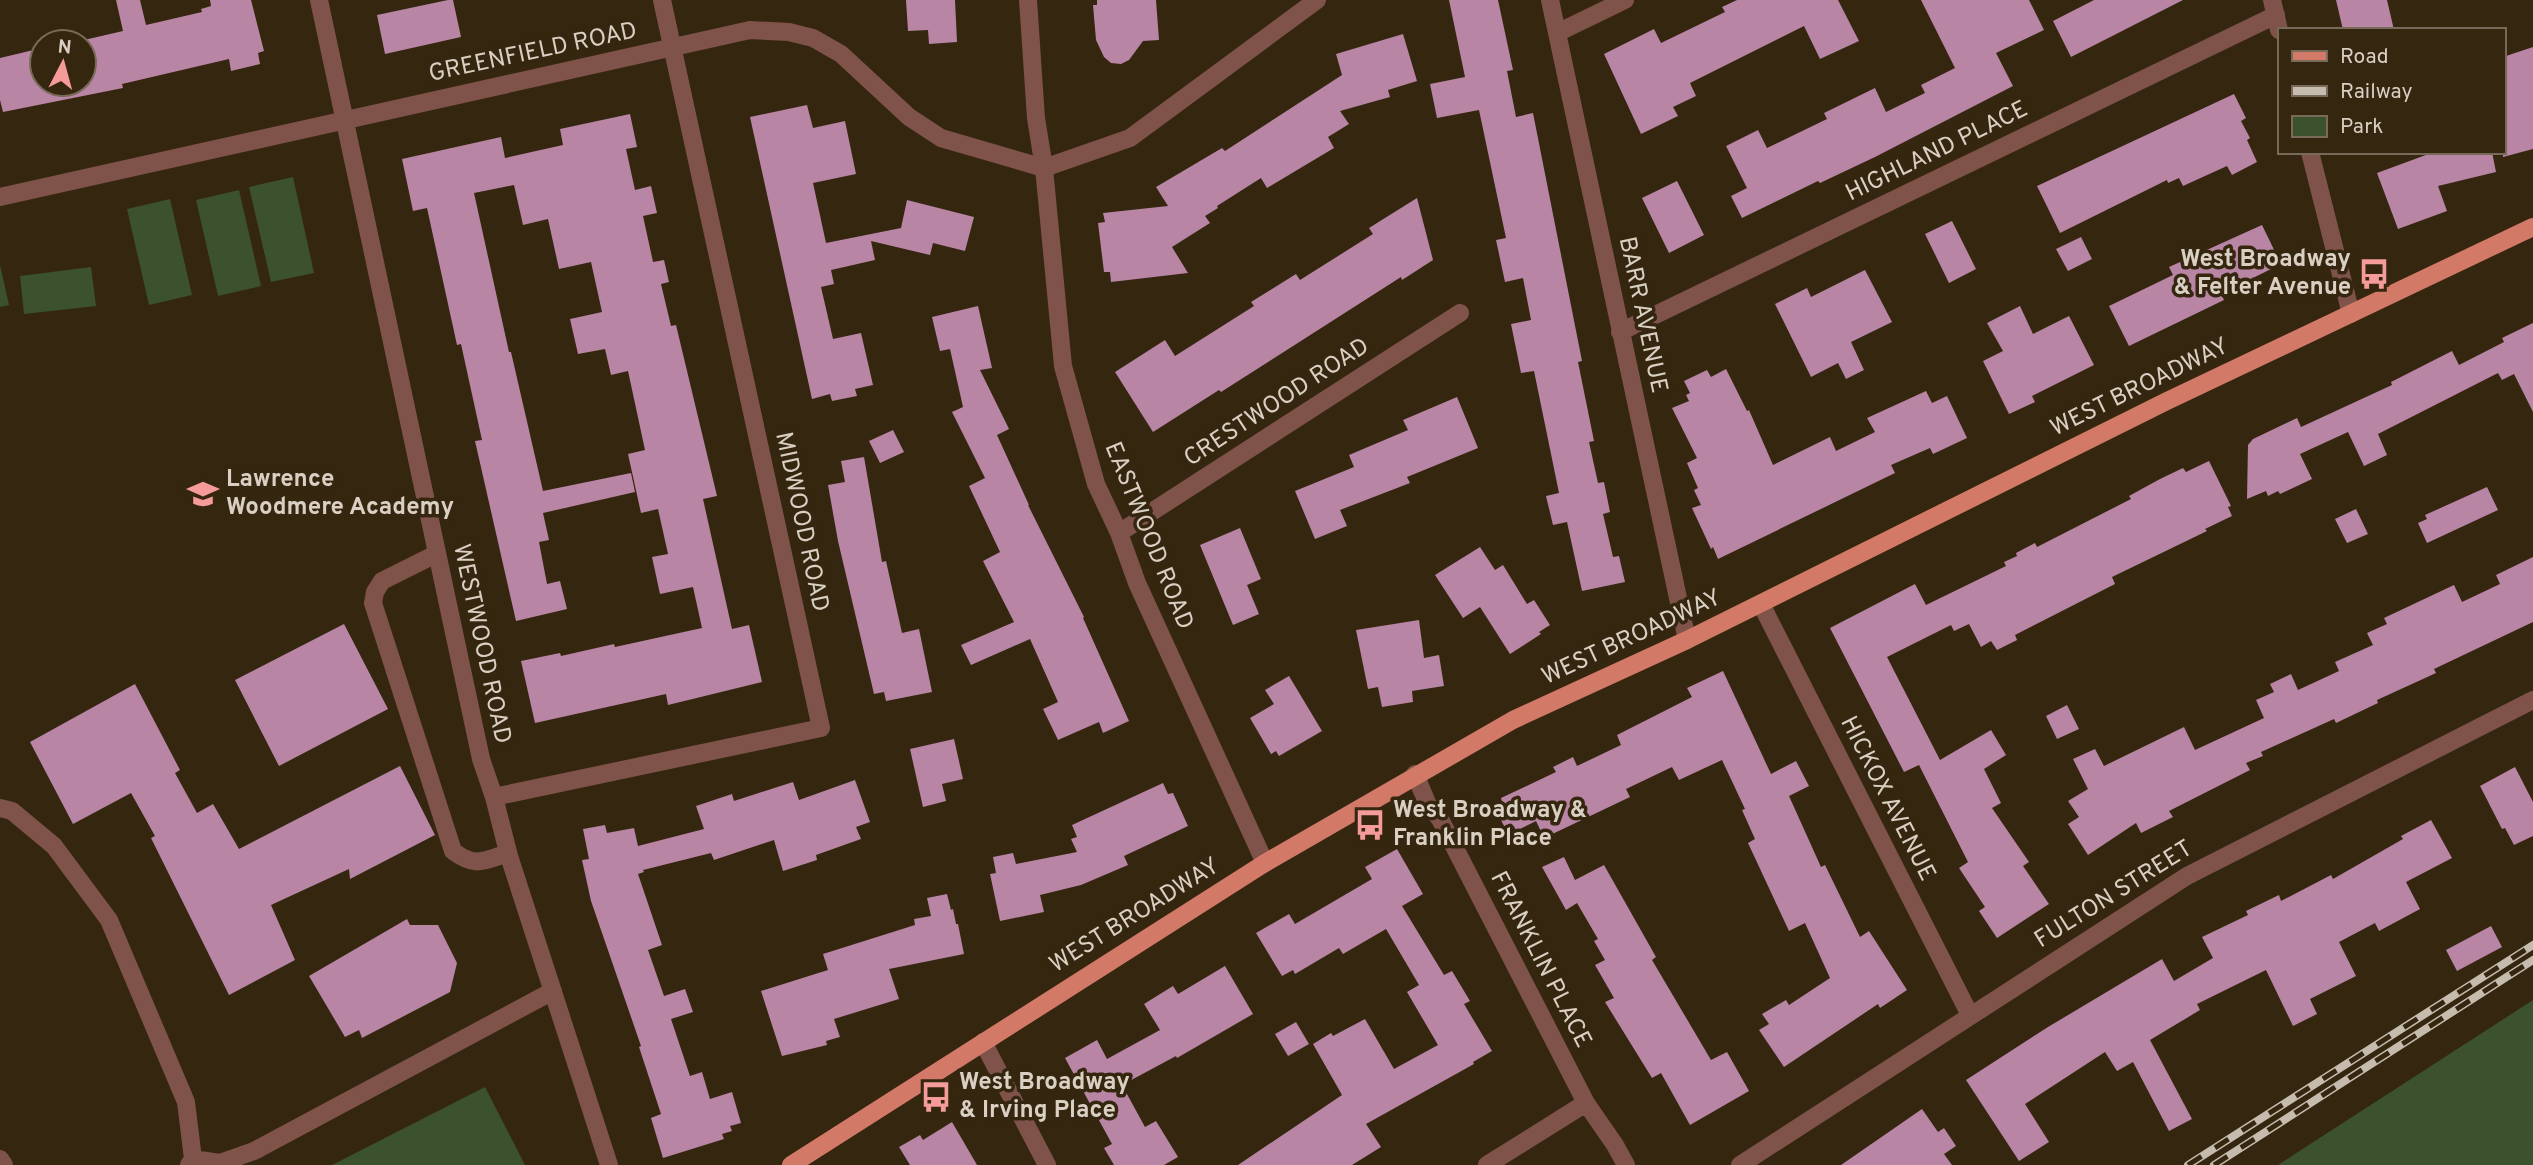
<svg xmlns="http://www.w3.org/2000/svg" width="2533" height="1165" viewBox="0 0 2533 1165" font-family="Overpass,sans-serif">
<rect width="100%" height="100%" fill="#352610"/>
<path fill="#3c512d" d="M293 177 314 273 271 282 249 187Z
M239 190 261 286 218 296 196 200Z
M170 199 192 295 149 305 127 209Z
M0 265 9 305 0 307Z
M91 267 96 306 24 314 20 276Z
M2533 1000V1165H2278Z
M485 1087 525 1165H332Z"/>
<path fill="#b985a5" d="M116 0H140L146 25 202 12 201 9 211 6 210 0H251L264 51 258 53 260 64 231 71 229 59 122 84 123 88 3 112 0 100V58L42 48V84H84V40L123 31Z
M448 0H453L461 37 385 54 377 15Z
M906 0H955L957 42 929 44 928 30 908 31Z
M1097 0H1156L1159 40 1143 41 1129 60 1121 64 1111 63 1104 57 1096 40 1093 5H1097Z
M1449 0H1498L1513 70 1507 71 1516 117 1533 113 1582 361 1578 362 1594 441 1589 442 1598 483 1604 482 1610 512 1603 514 1613 557 1619 556 1625 582 1582 591 1567 522 1553 525 1546 496 1559 493 1534 371 1521 373 1511 324 1531 320 1523 278 1505 282 1496 240 1506 238 1479 110 1437 118 1430 84 1465 77Z
M1737 0H1838L1859 41 1820 59 1804 26 1690 83 1696 96 1673 107 1678 116 1641 134 1604 54 1654 29 1661 43 1725 12 1722 7Z
M1921 0H2029L2044 30 1996 53 2013 86 1875 157 1820 183 1818 181 1742 218 1731 196 1747 188 1726 146 1758 130 1767 148 1827 119 1824 113 1875 88 1886 112 1925 93 1921 85 1955 68Z
M2094 0H2183L2071 57 2053 21Z
M2336 0H2387L2394 30H2343Z
M1403 34 1417 81 1388 90 1390 97 1340 111 1349 124 1328 137 1334 148 1267 188 1261 178 1217 206 1218 208 1205 216 1210 223 1172 247 1188 273 1111 282 1110 272H1104L1098 223 1105 222 1103 213 1168 206 1156 187 1222 148 1225 151 1342 75 1336 54Z
M2533 47V149L2503 157V57Z
M2234 94 2246 118 2241 121 2250 138 2247 140 2257 162 2232 175 2227 166 2183 186 2179 178 2168 183 2167 180 2060 233 2037 186Z
M807 105 813 128 845 121 856 174 813 183 826 243 901 228 907 200 974 217 965 251 933 243 930 255 871 241 875 260 831 270 834 284 821 287 833 339 861 333 873 385 855 389 857 396 832 401 830 394 812 399 750 117Z
M630 114 637 147 626 149 635 190 651 186 657 213 643 216 653 262 664 260 669 282 661 284 671 326 676 325 717 496 703 499 732 629 749 625 762 682 668 705 666 694 535 723 521 661 560 653 561 656 614 644 615 647 702 628 693 587 660 594 652 557 668 554 658 509 641 513 628 454 645 450 628 371 611 375 605 349 578 354 570 319 602 312 591 262 559 269 548 219 523 225 514 185 474 193 509 352H511L543 491 631 473 635 492 543 513 549 540 539 542 547 584 560 581 567 609 516 621 475 441 482 440 461 344 457 345 427 208 413 211 402 159 501 137 505 158 563 145 560 129Z
M2434 152H2492L2496 172 2438 186 2447 211 2398 229 2377 173Z
M1677 181 1704 235 1669 253 1642 198Z
M1417 198 1433 260 1402 280 1401 277 1221 392 1219 390 1153 432 1115 372 1165 340 1175 356 1254 306 1251 302 1296 274 1300 280 1373 234 1369 228Z
M1952 221 1976 269 1949 283 1925 234Z
M2262 225 2281 264 2221 294 2224 300 2129 346 2109 306 2173 275 2169 267Z
M2081 237 2092 259 2068 271 2056 249Z
M1865 270 1892 322 1851 342 1864 370 1846 379 1838 363 1811 377 1775 304 1807 288 1811 297Z
M978 306 992 368 980 370 1009 429 997 435 1029 505H1028L1084 617 1083 618 1129 721 1103 733 1099 722 1058 740 1043 709 1058 702 1030 639 971 665 961 645 1014 622 983 561 1000 552 969 486 985 478 952 412 963 407 950 349 940 351 932 317Z
M2020 306 2033 334 2069 316 2094 365 2032 396 2035 402 2009 414 1983 361 2003 351 1987 323Z
M2533 323V412L2514 374 2502 380 2498 373 2378 434 2387 455 2364 466 2348 432 2300 454 2312 479 2280 494 2278 491 2268 496 2266 491 2247 499 2248 445 2253 439 2297 418 2301 427 2392 385 2391 382 2452 351 2459 365 2504 342 2502 338Z
M1726 369 1747 411 1749 410 1773 465 1830 437 1836 451 1875 432 1867 418 1926 391 1932 403 1947 396 1967 438 1933 454 1930 448 1891 465 1895 473 1718 559 1713 547 1711 549 1692 508 1701 505 1694 490 1698 488 1687 463 1697 458 1672 408 1689 401 1686 395 1690 393 1684 381 1707 370 1711 377Z
M1457 397 1478 448 1407 477 1410 483 1340 510 1347 526 1315 539 1295 491 1354 467 1349 455 1408 430 1403 420Z
M893 430 904 452 880 463 869 441Z
M864 457 882 562 886 561 902 633 919 629 932 692 886 701 884 692 874 694 838 541 828 485 845 482 841 461Z
M2209 461 2231 506 2228 507 2232 516 2205 529 2207 531 2112 577 2115 584 2015 635 2017 640 1997 650 1991 641 1981 647 1969 624 1954 631 1951 625 1887 657 1940 760 1991 730 2006 755 1984 769 2001 803 1992 808 2029 862 2023 866 2049 904 1997 938 1979 911 1985 907 1959 868 1968 862 1919 765 1904 772 1830 628 1915 584 1926 605 2006 566 2004 562 2017 556 2016 553 2035 543 2037 547 2131 499 2129 496 2160 479 2183 468 2186 472Z
M2487 487 2498 510 2427 543 2418 523 2427 519 2425 515Z
M2356 509 2368 534 2347 543 2335 519Z
M1240 528 1261 579 1247 585 1259 614 1233 625 1200 545Z
M1480 547 1495 570 1503 565 1527 604 1534 600 1550 625 1539 632 1541 634 1510 654 1480 607 1463 618 1435 575Z
M2533 557V622L2434 669 2436 673 2377 700 2378 703 2336 723 2334 719 2261 752 2263 756 2246 763 2250 770 2169 811 2173 817 2141 833 2136 823 2088 855 2068 824 2079 817 2068 801 2088 789 2073 759 2095 749 2104 766 2184 727 2195 750 2264 718 2256 700 2274 692 2270 684 2291 674 2298 690 2339 671 2335 662 2373 645 2367 633 2387 624 2384 618 2454 585 2462 602 2500 584 2496 575Z
M1419 620 1424 658 1439 655 1444 686 1412 691 1413 702 1382 707 1378 687 1368 689 1356 630Z
M344 624 388 709 279 766 235 680Z
M1723 671 1771 774 1796 761 1809 786 1789 796 1821 867 1825 865 1860 937 1869 931 1907 990 1880 1008 1878 1004 1784 1067 1759 1030 1769 1024 1762 1014 1786 1000 1789 1005 1830 978 1805 923 1789 931 1748 843 1755 839 1742 810 1745 809 1722 760 1679 780 1672 767 1626 789 1630 797 1544 838 1536 821 1516 831 1514 826 1506 830 1494 806 1502 802 1501 798 1556 772 1553 767 1573 757 1577 766 1621 745 1617 735 1692 697 1687 688Z
M1289 676 1322 731 1279 756 1276 751 1271 754 1250 718 1274 704 1265 690Z
M135 684 180 770 175 773 197 813 213 804 239 849 400 766 435 835 350 879 349 869 271 905 295 960 229 995 151 838 155 836 131 793 73 824 30 742Z
M2067 705 2079 729 2057 739 2046 716Z
M954 739 963 779 942 784 946 801 923 807 910 749Z
M2515 767 2533 802V836L2514 845 2505 828 2502 829 2480 786Z
M855 780 870 822 856 827 861 839 816 855 817 860 783 871 774 840 714 860 711 853 643 870 644 872 638 874 662 945 648 950 664 996 685 989 693 1012 671 1019 690 1076 702 1072 710 1099 732 1092 741 1123 730 1126 732 1131 722 1134 724 1139 663 1158 651 1118 661 1114 639 1047 641 1046 591 901 582 860 589 859 583 829 605 825 607 833 634 828 638 846 704 829 696 806 732 794 734 801 793 782 799 800Z
M1163 783 1168 794 1173 793 1188 826 1124 856 1128 865 1081 885 1040 895 1044 912 1000 921 990 874 996 873 993 857 1013 853 1016 864 1077 852 1071 839 1077 837 1072 825Z
M2431 820 2452 858 2406 882 2420 909 2379 931 2375 923 2339 942 2356 976 2310 999 2317 1014 2293 1026 2266 970 2197 1004 2200 1010 2150 1040 2192 1119 2169 1131 2133 1062 2117 1071 2105 1052 2025 1104 2049 1142 2019 1161 1966 1080 2048 1027 2162 959 2174 981 2213 958 2202 937 2248 915 2246 911 2279 895 2281 901 2331 875 2333 879 2403 839 2401 836Z
M1397 849 1423 894 1402 906 1444 975 1452 971 1470 1001 1464 1004 1492 1051 1473 1062 1474 1064 1366 1124 1381 1147 1352 1165H1238L1342 1095 1313 1044 1331 1033 1333 1036 1365 1019 1394 1069 1438 1045 1407 992 1419 985 1386 929 1343 954 1339 948 1295 974 1293 970 1282 976 1256 933 1289 914 1295 924 1372 879 1365 867Z
M1564 857 1575 880 1604 865 1656 957 1652 960 1711 1060 1727 1052 1749 1091 1690 1125 1661 1073 1652 1078 1605 1002 1614 998 1595 965 1605 960 1594 941 1598 939 1577 903 1566 910 1542 867Z
M947 894 951 910 953 909 956 924H958L964 954 889 969 899 999 834 1019 840 1037 826 1041 827 1045 782 1056 761 991 828 970 823 954 915 925 914 919 931 916 927 898Z
M407 919 410 925H438L457 963 450 992 362 1038 359 1030 345 1037 309 976Z
M2491 926 2502 947 2457 971 2446 950Z
M1225 966 1253 1014 1177 1058 1176 1056 1122 1085 1145 1127 1156 1121 1178 1157 1164 1165H1114L1104 1148 1112 1144 1065 1058 1097 1040 1107 1059 1160 1030 1144 1004 1173 986 1178 994Z
M1296 1022 1309 1044 1288 1056 1275 1034Z
M1922 1109 1938 1132 1944 1128 1956 1146 1944 1154 1952 1165H1841Z
M952 1122 977 1165H910L899 1147 920 1135 923 1140Z"/>
<g fill="none" stroke-linecap="round" stroke-linejoin="round">
<path stroke="#7f5349" stroke-width="18" d="M319 0 481 759 494 797 509 856 609 1165
M1028 0 1036 118 1044 168 1063 366 1096 484 1119 533 1137 583 1265 863
M1550 0 1687 640
M2272 0 2279 30
M1557 33 1625 0
M2310 152 2351 314
M0 197 750 30 789 32 813 38 841 54 909 117 941 138 1044 168 1130 138 1317 0
M1620 332 2276 15
M1119 533 1460 313
M436 554 382 581 375 592 373 603 453 851C475 868 484 861 508 853
M1761 604 1970 1015
M1415 774 1428 805 1440 819 1586 1103 1615 1145 1626 1165
M494 797 821 728 662 0
M0 808 12 811 54 846 109 920 186 1102 193 1159 189 1165
M983 1042 1047 1165
M0 1159 4 1165
M193 1159 220 1163 254 1151 553 991
M1487 1165 1586 1103
M1740 1165 2187 876 2533 700"/>
<path stroke="#d37967" stroke-width="18" d="M791 1165 1265 863 1513 720 1687 640 2167 401 2533 227"/>
<defs>
<path id="rail" d="M2188 1165 2533 945
M2214 1165 2533 960"/>
</defs>
<use href="#rail" stroke="#c5bcad" stroke-width="8"/>
<use href="#rail" stroke="#352610" stroke-width="5" stroke-dasharray="16" stroke-linecap="butt"/>
</g>
<defs>
<symbol id="bus-bare" viewBox="-9 -9 18 18"><path d="M-5-6H5V4H4V6H2V4H-2V6H-4V4H-5ZM-3.5-4V0h7V-4ZM-3.5 1.2v1.5H-2V1.2ZM2 1.2v1.5H3.5V1.2Z" fill="#f59b9a" stroke="#352610" stroke-width="2.5" paint-order="stroke"/></symbol>
<symbol id="school-bare" viewBox="-9 -9 18 18"><path d="M0-5L7-2L0 1L-7-2ZM-4 1L0 2.5L4 1V4Q0 6-4 4Z" fill="#f59b9a" stroke="#352610" stroke-width="2.5" paint-order="stroke"/></symbol>
</defs>
<g fill-rule="evenodd">
<use href="#bus-bare" x="2352" y="252" width="44" height="44"/>
<use href="#school-bare" x="181" y="472" width="44" height="44"/>
<use href="#bus-bare" x="1348" y="803" width="44" height="44"/>
<use href="#bus-bare" x="914" y="1075" width="44" height="44"/>
</g>
<g text-anchor="middle" dominant-baseline="central" stroke-width="7" stroke-linejoin="round" paint-order="stroke">
<g font-size="24" fill="#d9d0c3" stroke="#352610">
<text transform="translate(533 53) rotate(-12)">GREENFIELD ROAD</text>
<text transform="translate(1937 152) rotate(-26)">HIGHLAND PLACE</text>
<text transform="translate(1642 315) rotate(78)">BARR AVENUE</text>
<text transform="translate(2140 388) rotate(-26)">WEST BROADWAY</text>
<text transform="translate(1277 403) rotate(-33)">CRESTWOOD ROAD</text>
<text transform="translate(801 522) rotate(78)">MIDWOOD ROAD</text>
<text transform="translate(1148 536) rotate(68)">EASTWOOD ROAD</text>
<text transform="translate(1632 638) rotate(-25)">WEST BROADWAY</text>
<text transform="translate(481 644) rotate(78)">WESTWOOD ROAD</text>
<text transform="translate(1887 799) rotate(63)">HICKOX AVENUE</text>
<text transform="translate(2114 895) rotate(-32)">FULTON STREET</text>
<text transform="translate(1135 916) rotate(-32)">WEST BROADWAY</text>
<text transform="translate(1540 960) rotate(63)">FRANKLIN PLACE</text>
</g>
<g font-size="24" font-weight="bold" fill="#d9d0c3" stroke="#352610" text-anchor="start">
<text x="2351" y="260" text-anchor="end">West Broadway<tspan x="2351" dy="28">&amp; Felter Avenue</tspan></text>
<text x="226" y="480">Lawrence<tspan x="226" dy="28">Woodmere Academy</tspan></text>
<text x="1393" y="811">West Broadway &amp;<tspan x="1393" dy="28">Franklin Place</tspan></text>
<text x="959" y="1083">West Broadway<tspan x="959" dy="28">&amp; Irving Place</tspan></text>
</g>
</g>
<rect x="2278" y="28" width="228" height="126" fill="#352610" stroke="#776a58" stroke-width="2"/>
<rect x="2292" y="51" width="35" height="10" fill="#d37967" stroke="#776a58" stroke-width="2"/>
<text x="2340" y="63" font-size="21" fill="#d9d0c3">Road</text>
<rect x="2292" y="86" width="35" height="10" fill="#c5bcad" stroke="#776a58" stroke-width="2"/>
<text x="2340" y="98" font-size="21" fill="#d9d0c3">Railway</text>
<rect x="2292" y="116" width="35" height="21" fill="#3c512d" stroke="#776a58" stroke-width="2"/>
<text x="2340" y="133" font-size="21" fill="#d9d0c3">Park</text>
<g transform="translate(63 63) rotate(6)"><circle r="33" fill="#352610" stroke="#776a58" stroke-width="2"/>
<path d="M0-5L12 26L0 18L-12 26Z" fill="#f59b9a"/>
<text y="-10" font-size="19" font-weight="bold" text-anchor="middle" fill="#d9d0c3">N</text>
</g>
</svg>
